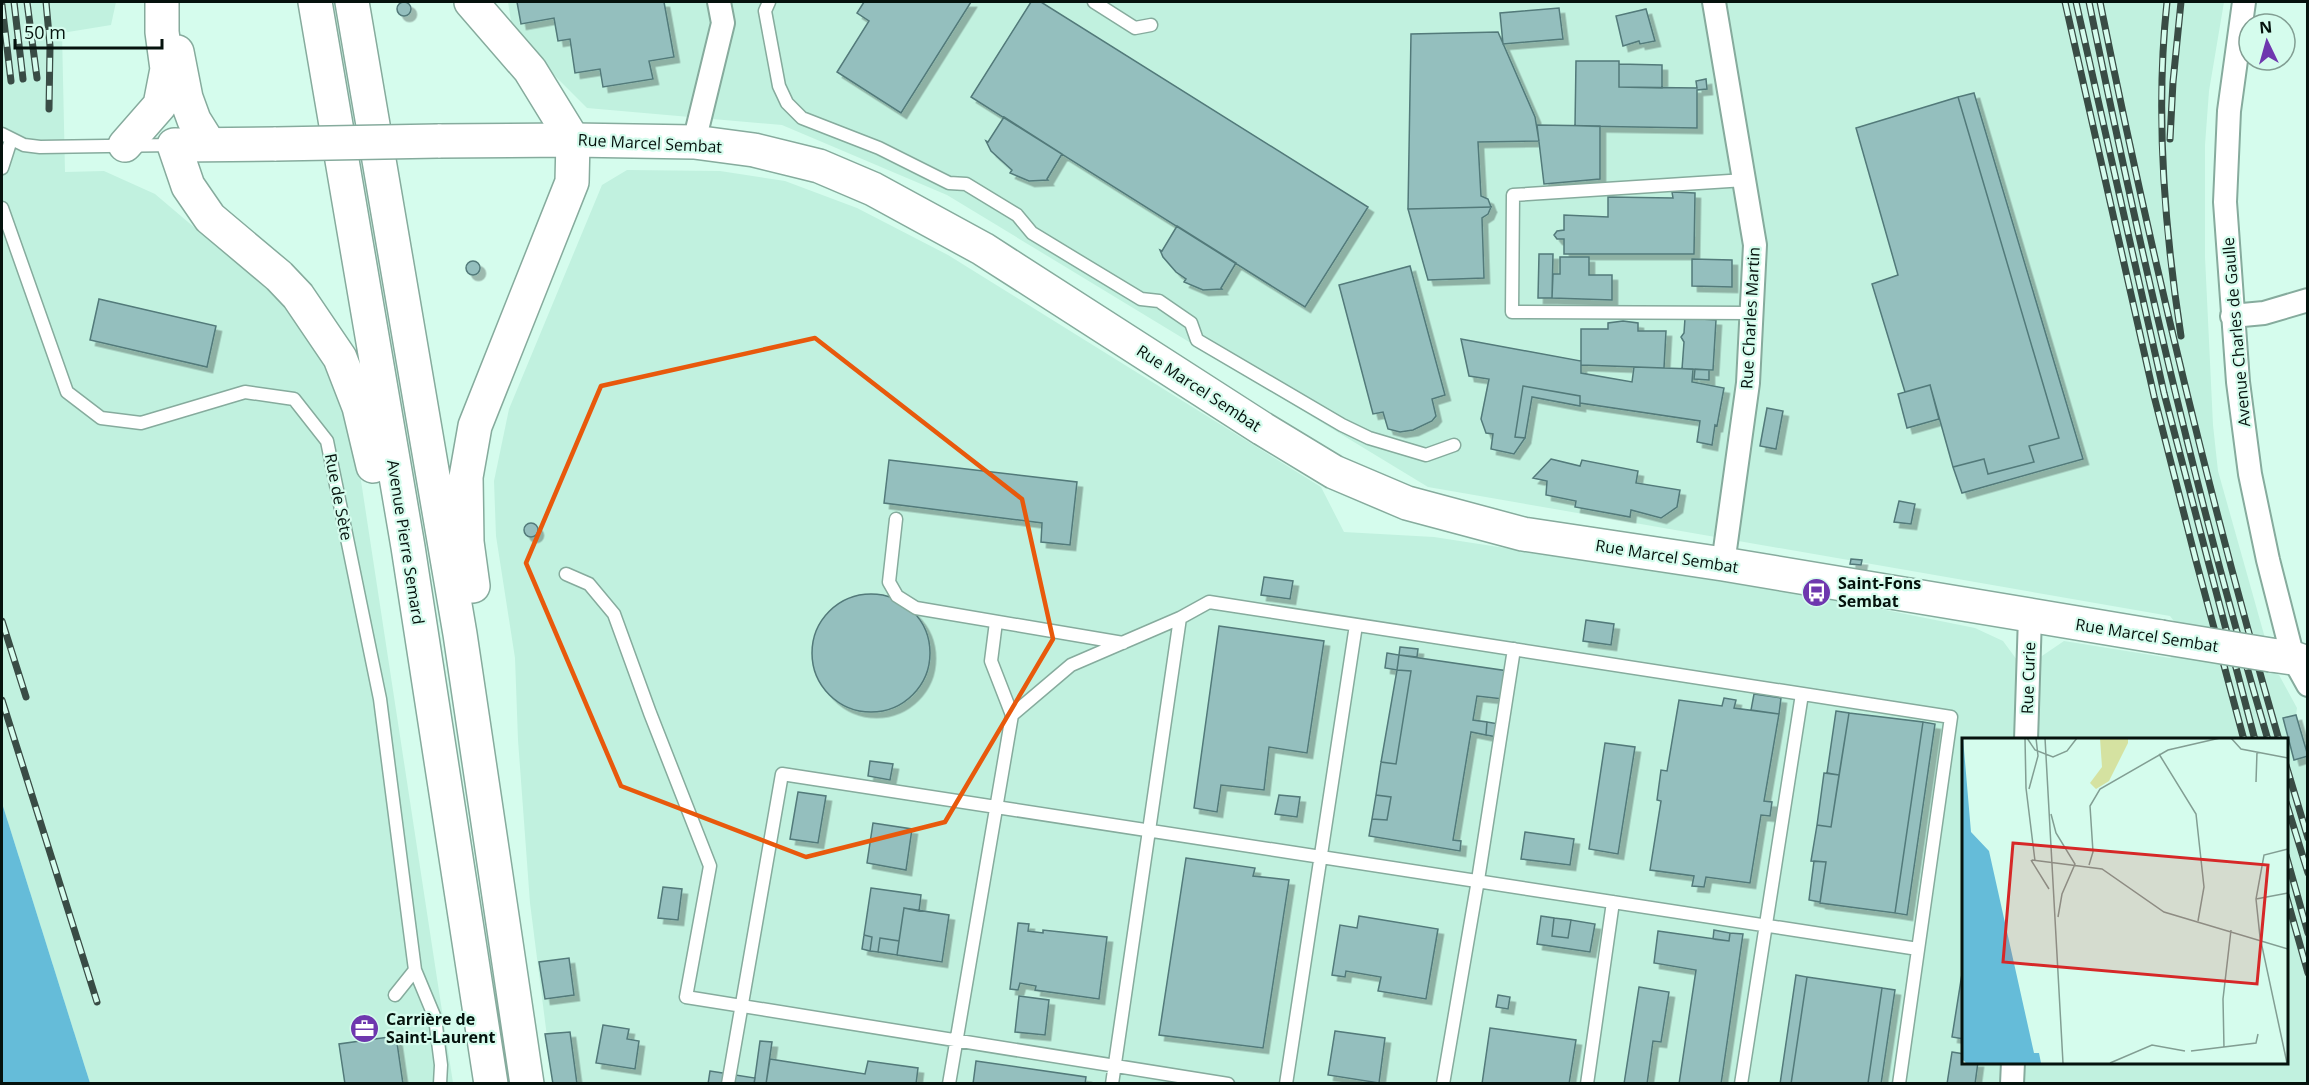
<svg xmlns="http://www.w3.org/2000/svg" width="2309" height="1085" viewBox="0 0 2309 1085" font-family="'Open Sans',sans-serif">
<defs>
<filter id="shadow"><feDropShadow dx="5.5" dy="5.5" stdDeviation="0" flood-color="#0004"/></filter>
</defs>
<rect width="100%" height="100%" fill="#d5fced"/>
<path fill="#c1f1df" d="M2 2H116L111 25 62 33 65 172 104 171 155 194 294 312 329 367 356 448 453 1083H90L2 803Z
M508 2H2224L2209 91 2205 145V257L2213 425 2218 471 2265 638 2262 666 2279 675 2297 708 2296 715 2307 750V1083H2025V1063L2286 1062V740H2036L2039 658 2064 641 2170 658 2176 653 2181 630 2170 616 1428 487 947 195 782 125 587 108 513 34Z
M627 170 720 171 785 181 857 208 948 255 1321 487 1344 532 1434 537 1831 599 1975 628 2003 641 2017 660 2014 740H1964V1062L2003 1063 2002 1083 553 1084 530 903 518 740 515 658 496 536 494 481 509 409 602 185Z"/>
<path fill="#65bcd9" d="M2 803 90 1083H2Z"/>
<path fill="#94bfbe" stroke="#527a7a" stroke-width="1.5" filter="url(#shadow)" d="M397 9a7 7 0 1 1 14 0a7 7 0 1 1-14 0Z
M517 2H664L674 57 649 61 653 79 603 87 600 69 575 73 570 39 558 41 554 18 521 24Z
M864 2H971L901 113 837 72 869 21 857 13Z
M1031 2H1041L1368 207 1305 307 971 97Z
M1559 8 1563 39 1503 44 1500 13Z
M1646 9 1655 41 1640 44 1639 41 1623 46 1616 16Z
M1498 32 1535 117 1539 141 1478 142 1481 196 1488 199 1491 207 1408 209 1411 34Z
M1576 61H1619V87L1697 88 1696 81 1706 79 1707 89 1697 90V128L1575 126Z
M1619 64 1662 65V88L1619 87Z
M1974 93 2083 459 1962 493 1953 467 1984 459 1988 474 2034 462 2029 446 2059 438 1958 97Z
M1958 97 2059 438 2029 446 2034 462 1988 474 1984 459 1953 467 1930 385 1905 392 1872 284 1898 275 1856 128Z
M1004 117 1062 154 1047 179 1048 180 1029 181 1010 173 1012 170 991 151 986 141 988 142Z
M1537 125 1600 126V179L1544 184Z
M1672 192 1695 193 1694 254H1564V239H1557L1554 235 1557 231 1564 230V215L1608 217V197L1673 198Z
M1491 207 1488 214 1482 218 1484 278 1428 280 1408 209Z
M1177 226 1236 263 1221 288 1222 289 1203 290 1184 282 1186 279 1176 272 1163 257 1160 250 1162 251Z
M1539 254H1553L1552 298H1538Z
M1560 257H1589V275H1612V300L1552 298 1553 274H1560Z
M1692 259 1732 260V287L1692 286Z
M466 268a7 7 0 1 1 14 0a7 7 0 1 1-14 0Z
M1410 266 1445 395 1432 399 1436 416 1432 421 1413 430 1400 432 1388 429 1383 412 1373 414 1339 285Z
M99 299 216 326 207 367 90 340Z
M1685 318 1716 320 1713 370 1682 369 1684 342 1681 337 1684 333Z
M1623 321 1638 323V331H1666L1664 368 1581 365V329H1608V323Z
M1461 339 1581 361V373L1632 382 1634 367 1693 369 1692 382 1724 388 1717 426 1715 425 1712 445 1697 442 1700 421 1580 403V396L1523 386 1515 437 1525 438 1514 454 1491 449 1493 434 1486 433 1481 419 1489 379 1469 376Z
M1695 369 1709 370V380L1694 379Z
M1930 385 1939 419 1907 428 1898 394Z
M1523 386 1580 396V406L1532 397 1525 438 1515 437Z
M1767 408 1783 411 1776 449 1760 446Z
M1551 459 1580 466 1582 460 1638 471 1636 483 1680 490 1677 507 1661 518 1631 510 1630 517 1575 507 1576 501 1546 495 1547 481 1533 478Z
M889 460 1077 482 1070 545 1041 542 1042 523 884 503Z
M1899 501 1915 504 1911 524 1894 522Z
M524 530a7 7 0 1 1 14 0a7 7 0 1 1-14 0Z
M1851 559 1862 560 1861 565 1850 564Z
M1264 577 1293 581 1290 599 1261 595Z
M812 653a59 59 0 1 1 118 0a59 59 0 1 1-118 0Z
M1586 620 1614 624 1611 645 1583 641Z
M1219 626 1324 641 1307 753 1269 747 1264 790 1221 785 1217 812 1194 808Z
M1400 647 1418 649 1417 657 1399 655Z
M1387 653 1399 655 1397 670 1385 668Z
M1399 655 1508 671 1503 699 1477 696 1473 720 1487 722 1486 735 1471 732 1453 840 1461 841 1460 851 1369 836 1372 819 1387 820 1391 797 1376 795 1381 762 1396 764 1411 671 1397 670Z
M1397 670 1411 671 1396 764 1381 762Z
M1754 694 1781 698 1779 714 1751 710Z
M1724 698 1736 700 1734 708 1779 714 1764 801 1772 802 1770 816 1761 815 1750 883 1706 877 1704 887 1692 886 1694 876 1650 870 1661 801 1657 800 1661 770 1667 771 1679 700 1722 706Z
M1836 711 1849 713 1839 775 1827 773Z
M1849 713 1923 722 1895 913 1820 903 1826 862 1811 861 1817 825 1831 827Z
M2296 715 2308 756 2294 760 2283 718Z
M1487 722 1499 724 1497 737 1486 735Z
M1923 722 1935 724 1907 915 1895 913Z
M1605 743 1635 747 1618 854 1589 849Z
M870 761 893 764 890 780 868 776Z
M1824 773 1839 775 1831 827 1817 825Z
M798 792 826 796 818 843 790 839Z
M1279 795 1300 797 1297 817 1275 814Z
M1376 795 1391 797 1387 820 1372 819Z
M873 823 912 829 906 870 867 863Z
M1525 832 1574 839 1570 865 1521 859Z
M1186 858 1255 868 1253 876 1289 880 1263 1048 1159 1035Z
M1814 861 1826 862 1820 902 1809 900Z
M663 887 682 889 678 920 658 918Z
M871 888 921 895 919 911 904 908 899 941 880 938 878 952 870 951 872 937 864 935Z
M904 908 949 915 942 962 897 955Z
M1359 916 1438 929 1426 999 1378 991 1381 977 1346 971 1345 977 1332 975 1340 925 1357 928Z
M1541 916 1554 918 1552 936 1568 938 1571 920 1595 924 1590 952 1537 944Z
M1554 918 1571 920 1568 938 1552 936Z
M1018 923 1029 924 1028 931 1043 933V930L1107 937 1099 999 1035 990 1036 986 1020 983 1018 990 1010 989Z
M1714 930 1730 933 1729 941 1713 939Z
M1658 931 1729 941 1730 933 1743 934 1721 1084H1679L1696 970 1654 963Z
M864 935 872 937 870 951 862 949Z
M880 938 899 941 897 955 878 952Z
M569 958 574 995 545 999 539 962Z
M1964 961V1039L1952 1037Z
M1796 975 1807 977 1791 1084H1780Z
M1807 977 1882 988 1868 1083 1872 1084H1791Z
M1639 987 1669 992 1661 1042 1653 1041 1647 1084H1624Z
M1882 988 1895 990 1881 1084H1872L1868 1083Z
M1498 995 1510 997 1508 1009 1496 1007Z
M1019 996 1049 1000 1045 1035 1015 1032Z
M603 1025 629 1029 627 1039 639 1041 635 1069 596 1063Z
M1490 1028 1576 1040 1569 1084H1482Z
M1335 1031 1385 1038 1379 1083 1328 1075Z
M570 1032 577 1084H553L545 1034Z
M396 1036 403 1084H345L339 1044Z
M760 1041 772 1042 766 1084H754Z
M1952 1052 1964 1054V1062H1978L1975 1084H1947Z
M770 1059 865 1074 868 1061 918 1068 916 1084H766Z
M976 1061 1086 1077 1085 1084H973Z
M710 1071 755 1078 754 1084H708Z"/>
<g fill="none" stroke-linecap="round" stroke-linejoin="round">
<defs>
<path id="lane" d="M769 2 765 11 779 86 787 103 802 118 879 148 949 183 966 184 1017 215 1032 233 1141 299 1159 301 1191 323 1197 340 1342 425 1369 438 1426 455 1454 445
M1094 2 1135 28 1151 25
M2 134 24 145 40 147 173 145
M2 168 11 140
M1745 180 1513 195 1512 312 1751 313
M2 208 67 392 101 418 141 423 245 392 294 399 327 441 380 699 415 970 395 995
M896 519 889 582 897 596 916 608 1123 643
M566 574 589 584 614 614 650 713 710 866 686 997 1228 1084
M1012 715 1071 665 1180 618 1209 602 1951 717 1899 1084
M415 970 435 1018 441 1065 440 1084
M728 1084 782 774 1918 949
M949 1084 1012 715 991 661 996 622
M1112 1084 1180 618
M1286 1084 1356 625
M1443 1084 1478 880 1514 649
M1587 1084 1613 902
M1741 1084 1802 694"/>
<path id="street" d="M1714 2 1755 245 1748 383 1723 564
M2244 2 2229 111 2225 202 2238 382 2250 474 2268 560 2293 658 2308 685
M694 142 723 23 719 2
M2232 316 2264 313 2308 300
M2026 740 2030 616
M2012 1084 2013 1062"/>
<path id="secondary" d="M438 141 573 140 694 142 754 150 819 166 873 189 983 249 1263 429 1334 472 1407 503 1523 534 1723 564 2161 637
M179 145 276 144
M2271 655 2293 658 2308 663"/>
<path id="highway" d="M315 2 408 547 491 1084
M352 2 460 634 527 1084
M471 2 530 70 573 140 572 182 475 426 466 477 467 542 473 586
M177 52 186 98 194 120 209 144
M125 145 160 105 167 69 162 32V2
M174 145 188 186 210 218 279 276 298 296 340 358 359 407 373 466"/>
</defs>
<use href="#lane" stroke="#86ab9d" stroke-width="15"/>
<use href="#street" stroke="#86ab9d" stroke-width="26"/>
<use href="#secondary" stroke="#86ab9d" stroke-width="36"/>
<use href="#highway" stroke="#86ab9d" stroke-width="36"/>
<use href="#lane" stroke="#fff" stroke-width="12"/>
<use href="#street" stroke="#fff" stroke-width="22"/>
<use href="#secondary" stroke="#fff" stroke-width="33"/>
<use href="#highway" stroke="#fff" stroke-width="33"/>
<defs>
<path id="rail" d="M14 2 23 79
M27 2 37 78
M46 2 50 46 49 109
M2065 2 2154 396 2195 557 2244 740
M2076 2 2164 393 2255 740
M2089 2C2140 250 2196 497 2268 740
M2100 2C2150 250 2209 497 2279 740
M2167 2C2155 113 2164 226 2181 336
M2 5 11 81
M2170 139 2173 82 2181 2
M2 621 26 697
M2 700 97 1002
M2286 765 2308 838
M2286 802 2308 873
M2286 855 2308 933
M2286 895 2308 973"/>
</defs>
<use href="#rail" stroke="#394c45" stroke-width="7"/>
<use href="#rail" stroke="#d5fced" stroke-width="4.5" stroke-dasharray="14" stroke-linecap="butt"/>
<defs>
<path id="secondary-bridge" d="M276 144 438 141
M2161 637 2271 655"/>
</defs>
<use href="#secondary-bridge" stroke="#86ab9d" stroke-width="36" stroke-linecap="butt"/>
<use href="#secondary-bridge" stroke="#fff" stroke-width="33"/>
</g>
<path fill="none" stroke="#e8590c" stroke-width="4.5" stroke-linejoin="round" d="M815 338 1022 499 1053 639 945 822 806 857 621 786 526 563 601 386Z"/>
<defs>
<symbol id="bus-disc" viewBox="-11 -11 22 22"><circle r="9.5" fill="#6e37ae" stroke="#d5fced"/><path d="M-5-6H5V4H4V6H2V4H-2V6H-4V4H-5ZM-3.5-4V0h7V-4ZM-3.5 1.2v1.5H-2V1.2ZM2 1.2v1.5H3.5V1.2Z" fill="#fff"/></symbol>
<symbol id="office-disc" viewBox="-11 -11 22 22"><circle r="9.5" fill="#6e37ae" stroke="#d5fced"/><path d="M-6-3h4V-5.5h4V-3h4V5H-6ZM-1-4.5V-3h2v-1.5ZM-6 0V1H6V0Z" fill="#fff"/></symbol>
</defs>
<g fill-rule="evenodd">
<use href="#bus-disc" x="1800" y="576" width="33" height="33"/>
<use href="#office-disc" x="348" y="1012" width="33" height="33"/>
</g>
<g text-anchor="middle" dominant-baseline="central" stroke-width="4.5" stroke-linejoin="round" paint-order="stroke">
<g font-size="16" fill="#05120d" stroke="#d5fced">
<text transform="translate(650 143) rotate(3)">Rue Marcel Sembat</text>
<text transform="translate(1750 318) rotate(-87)">Rue Charles Martin</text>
<text transform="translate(2236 332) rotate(-95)">Avenue Charles de Gaulle</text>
<text transform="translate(1199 388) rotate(33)">Rue Marcel Sembat</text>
<text transform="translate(339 497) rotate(79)">Rue de Sète</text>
<text transform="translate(406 542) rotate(81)">Avenue Pierre Semard</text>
<text transform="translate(1667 556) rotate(9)">Rue Marcel Sembat</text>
<text transform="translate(2147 635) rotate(9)">Rue Marcel Sembat</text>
<text transform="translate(2028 678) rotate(-88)">Rue Curie</text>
</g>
<g font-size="16" font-weight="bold" fill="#05120d" stroke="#d5fced" text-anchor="start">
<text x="1838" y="583">Saint-Fons<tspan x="1838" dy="18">Sembat</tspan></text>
<text x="386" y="1019">Carrière de<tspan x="386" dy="18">Saint-Laurent</tspan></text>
</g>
</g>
<g transform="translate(1962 738)">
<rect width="326" height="326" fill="#d5fced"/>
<path d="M138 0H166V5L147 43 134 51 128 45 140 29Z" fill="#d5e2a1"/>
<path d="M1 0 9 94 27 113 72 315H77L79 325H4L0 321Z" fill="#65bcd9"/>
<path fill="none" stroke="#829e93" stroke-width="1.5" d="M63 0 64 50 73 123M65 0 73 12 91 19 105 13 115 0M83 0 101 325M269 0 279 11 326 20M197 16 234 76 242 149 236 183M294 44 295 14M67 51 76 18 74 0M89 76 94 95 113 126 100 156 96 179M69 122 87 151M70 122 140 131 202 174 326 211M127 127 131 114 128 68 138 51 206 12 258 0M294 161 326 155M262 310 261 261 269 192M229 313 294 305 296 296M148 325 190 307 223 313M325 325 298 199 294 161 302 117 326 111"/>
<path fill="#d62828" fill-opacity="0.15" stroke="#d62828" stroke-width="3" d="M51 105 306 127 295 246 41 224Z"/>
<rect width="326" height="326" fill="none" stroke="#05120d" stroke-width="3"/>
</g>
<rect width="2309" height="1085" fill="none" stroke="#05120d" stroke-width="6"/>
<g transform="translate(2267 42) rotate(355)"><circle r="28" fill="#d5fced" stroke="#829e93" stroke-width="1.5"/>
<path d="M0-4.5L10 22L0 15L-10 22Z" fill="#6e37ae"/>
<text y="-9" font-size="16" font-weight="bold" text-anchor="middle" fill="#05120d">N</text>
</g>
<path d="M15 39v9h147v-9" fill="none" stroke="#05120d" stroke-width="3"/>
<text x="24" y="39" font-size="18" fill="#05120d" stroke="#d5fced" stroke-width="4.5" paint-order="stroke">50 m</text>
</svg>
